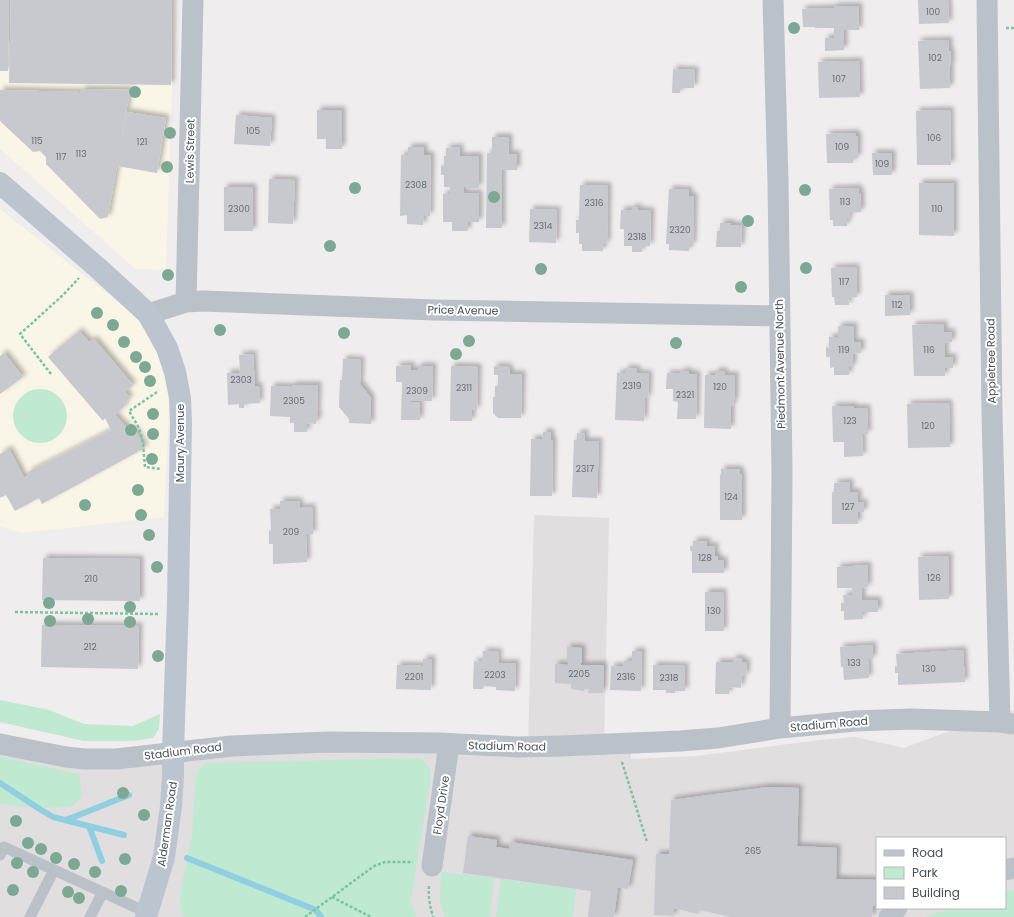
<svg xmlns="http://www.w3.org/2000/svg" width="1014" height="917" viewBox="0 0 1014 917" font-family="Poppins,sans-serif">
<defs>
<filter id="shadow"><feDropShadow dx="3.5" dy="-3.5" stdDeviation="2" flood-color="#0004"/></filter>
</defs>
<rect width="100%" height="100%" fill="#efeded"/>
<path fill="#f9f5e7" d="M0 0H175L166 270 135 269 0 149Z
M0 209 142 321 156 347 170 389 164 517 22 533 0 526Z"/>
<path fill="#e0dede" fill-rule="evenodd" d="M534 515 609 518 604 744 631 743V759L697 756 819 740 855 737 904 748 1006 710 1014 711V917H0V743L53 754H173L528 748ZM877 838H1005V908H877Z"/>
<path fill="#bfe9d1" d="M13 416a27 27 0 1 1 54 0a27 27 0 1 1-54 0Z
M0 700 49 710 84 724 133 726 160 714 159 729 153 738 133 741H84L0 722Z
M0 757 79 774 82 796 73 806C49 809 25 807 0 804Z
M421 758 430 769 431 775 411 901 416 917H184L180 908V894L192 836 195 785 197 772 206 763Z
M441 872 494 878 490 917H445L440 901Z
M501 879 576 889 573 917H496Z
M1014 890V917H924L954 908H1005V892Z"/>
<g fill="none" stroke-linecap="round" stroke-linejoin="round">
<path stroke="#90cee2" stroke-width="6" d="M0 783 41 810 53 817 124 835
M66 820 129 795
M89 826 102 861
M187 858 316 910 321 917"/>
</g>
<path fill="#c7c9cf" filter="url(#shadow)" d="M0 0H9L8 71H0Z
M11 0H172L171 85 9 83Z
M918 0H948L949 23 919 24Z
M834 6H859V30H844V50L825 51V38H834V28H815V27H803L802 9 834 8Z
M949 40V51H951V66H950V88L920 89 918 41Z
M859 61 860 97 819 98 818 62Z
M673 69 695 70 694 88H680V93H672Z
M84 89 130 90 108 217 100 219 46 164V157L40 151 33 152 0 121V90L80 92Z
M317 110H342V149H326V139H317Z
M950 110 951 165H917L916 111Z
M127 112 166 118 157 173 117 166Z
M236 115 272 118 270 146 234 144Z
M856 133V136H858V158H853V163H827L826 134Z
M492 137H509V154H517V170H502V228H486L487 153H492Z
M408 147H424V155H431L430 216H424L423 225 407 224V215L400 216 401 155H408Z
M460 147V156H479V188L466 189V187H464V193H479V222H468V231H452V222H443V194H450V187H444V175H441V165L444 166V156H446V148Z
M872 153H892V175H873Z
M269 179 295 180 293 224 268 223Z
M919 183H954V236L919 235Z
M580 185 608 186 607 244H603V251H582V244H579V233H576V220H579Z
M224 187H253V231H224Z
M859 188V193H861V212L849 213 850 219H847V226H833V220H830L829 189Z
M669 189 689 190V196H694L693 245H689V251L669 250V244H666Z
M632 207H638V210L651 211 650 246H642V252H632V246H624V229H620L621 210H632Z
M530 209 557 210 556 243 529 242Z
M720 223H731V225H742L741 247H716L717 231H720Z
M856 267 857 297 848 298 849 305H835L834 297H832L831 268Z
M885 295H910V315L885 316Z
M944 324V332H952V342L945 343V357H953V368H945V376H914L912 325Z
M838 326H854V342H861V353L853 354V367H849V375H834V367L830 368V357H826V347L829 348V337H838Z
M79 331 89 342 94 339 133 385 125 392 130 398 124 404 125 406 115 415 124 425H125L130 433 135 430 145 448 42 504 39 498 15 511 6 495 0 498V454L9 449 24 478 29 475 28 472 111 430 105 418 103 421 48 357Z
M4 353 23 377 0 394V356Z
M253 354 255 386H259L260 403 244 404V408H239V404L228 405 227 373H240L239 355Z
M343 359 361 360 360 384 371 398V424L349 423V419L339 407 340 380H342Z
M411 365V370H418V366H433L432 401H410V402H420V420H401L402 382H396V366Z
M451 366 478 367 477 410H472V421H450Z
M494 366 509 367 510 374H522L521 418H498L493 413V397H495V386H498V375H494Z
M625 368 637 369V373L649 374 648 398H645L644 421 615 420 617 373H625Z
M680 371H689V374H697L696 419H677L678 402 673 401V389H666L667 373 681 374Z
M715 371H725L724 375H735V400H734L733 406H731V429L704 428 705 375H715Z
M292 385H318L317 415H318V420H316V424L307 423V432H294V423H290V417L270 416 271 386 292 387Z
M949 403 950 447 908 448 907 404Z
M832 406H854V408H867L868 434H862L863 456 844 457V442H833Z
M543 432H551V440H553L552 496H530L531 439H542Z
M577 433H585V441H599L597 498 572 497 574 440H577Z
M721 469H740V474H742V520H720V475L721 474Z
M850 482V492H858V503L864 502V512H858V524H832V492H834V483Z
M280 501H299L300 508 312 507 313 534H306L307 562 273 564V544H269V531L271 530 270 509H280Z
M693 541H707V546H715V556H718V560H724V573H692V551H690V546H693Z
M949 556V599L919 600 918 557Z
M43 558 140 559V601L42 600Z
M868 565V587L862 588V600H878V612H863V619L844 620V611H841V603H844L843 595H853L852 588H837V567Z
M705 592H723L724 631H705Z
M42 625 139 626 138 669 41 667Z
M873 645V659H868L869 678 844 680 843 667H841L840 647Z
M567 647 582 648V663H581V665H604L603 693H588L589 689H584V691L571 689V684L555 683V664L568 665V663H567Z
M963 650 965 682 898 685V673H895V666H897L896 654Z
M483 651 499 652 498 663H516L515 691 496 690V687L484 686 483 689H473L474 661 482 662Z
M632 651H642L641 691 610 690 611 666H623L624 661H632Z
M733 658 742 659V662H747L746 676H742L741 688 729 687V694H715L716 662H733Z
M423 659H432L431 690 396 689 397 665 423 666Z
M653 665 685 666V691H675V693H666V690H653Z
M768 787 799 788 797 846 837 848 836 879 877 880V905L873 906 872 917H731L699 910 698 914 674 908V916L654 915 656 854H669L671 800Z
M468 836 497 840 496 847 509 849 510 842 633 860 628 889 618 887 614 917H588L591 891 463 873Z"/>
<g fill="none" stroke-linecap="round" stroke-linejoin="round">
<path stroke="#7bc4a3" stroke-width="2.5" stroke-dasharray="3 2" stroke-linecap="butt" d="M1006 28H1014
M51 374 20 334 63 295 79 278
M157 392 129 411 139 428 143 443 145 467 161 469
M15 612 158 614
M622 762 647 842
M429 886C428 896 430 907 433 917
M332 897 371 917
M305 917 374 866 385 862H413"/>
<path stroke="#bac1c8" stroke-width="11" d="M0 855 4 847 148 913
M30 917 54 870
M90 917 103 892"/>
<path stroke="#bac1c8" stroke-width="21" d="M773 0 778 182 782 472 780 728
M987 0 992 413 1000 722
M186 302 193 0
M148 314 186 302 203 301 434 310 780 316
M0 744 66 757 85 759H116L232 746 328 742 438 743 518 747 561 746 680 741 718 738 780 728 855 721 911 719 1000 722 1014 724
M432 866 449 744
M1005 870 1014 868
M889 917 897 908"/>
<path stroke="#bcc5cf" stroke-width="22" d="M0 183 99 269 133 300 148 314 156 328 167 348 175 372 180 398 181 423 178 601 173 752V776L171 806 164 857 146 917"/>
</g>
<g fill="#7da994">
<circle cx="794" cy="28" r="6"/>
<circle cx="135" cy="92" r="6"/>
<circle cx="170" cy="133" r="6"/>
<circle cx="167" cy="167" r="6"/>
<circle cx="355" cy="188" r="6"/>
<circle cx="805" cy="190" r="6"/>
<circle cx="494" cy="197" r="6"/>
<circle cx="748" cy="221" r="6"/>
<circle cx="330" cy="246" r="6"/>
<circle cx="806" cy="268" r="6"/>
<circle cx="541" cy="269" r="6"/>
<circle cx="168" cy="275" r="6"/>
<circle cx="741" cy="287" r="6"/>
<circle cx="97" cy="313" r="6"/>
<circle cx="113" cy="325" r="6"/>
<circle cx="220" cy="330" r="6"/>
<circle cx="344" cy="333" r="6"/>
<circle cx="469" cy="341" r="6"/>
<circle cx="124" cy="342" r="6"/>
<circle cx="676" cy="343" r="6"/>
<circle cx="456" cy="354" r="6"/>
<circle cx="136" cy="357" r="6"/>
<circle cx="145" cy="367" r="6"/>
<circle cx="150" cy="381" r="6"/>
<circle cx="153" cy="414" r="6"/>
<circle cx="131" cy="430" r="6"/>
<circle cx="153" cy="434" r="6"/>
<circle cx="152" cy="459" r="6"/>
<circle cx="138" cy="490" r="6"/>
<circle cx="85" cy="505" r="6"/>
<circle cx="141" cy="515" r="6"/>
<circle cx="149" cy="535" r="6"/>
<circle cx="157" cy="567" r="6"/>
<circle cx="49" cy="603" r="6"/>
<circle cx="130" cy="607" r="6"/>
<circle cx="88" cy="619" r="6"/>
<circle cx="50" cy="621" r="6"/>
<circle cx="130" cy="622" r="6"/>
<circle cx="158" cy="656" r="6"/>
<circle cx="123" cy="793" r="6"/>
<circle cx="144" cy="815" r="6"/>
<circle cx="16" cy="821" r="6"/>
<circle cx="28" cy="843" r="6"/>
<circle cx="41" cy="849" r="6"/>
<circle cx="56" cy="858" r="6"/>
<circle cx="125" cy="859" r="6"/>
<circle cx="17" cy="863" r="6"/>
<circle cx="74" cy="864" r="6"/>
<circle cx="33" cy="872" r="6"/>
<circle cx="95" cy="872" r="6"/>
<circle cx="13" cy="890" r="6"/>
<circle cx="121" cy="891" r="6"/>
<circle cx="68" cy="892" r="6"/>
<circle cx="79" cy="898" r="6"/>
</g>
<g text-anchor="middle" dominant-baseline="central" stroke-width="4" stroke-linejoin="round" paint-order="stroke">
<g font-size="9" fill="#676e76">
<text x="933" y="12">100</text>
<text x="935" y="58">102</text>
<text x="839" y="79">107</text>
<text x="253" y="131">105</text>
<text x="934" y="138">106</text>
<text x="37" y="141">115</text>
<text x="142" y="142">121</text>
<text x="842" y="147">109</text>
<text x="81" y="154">113</text>
<text x="61" y="157">117</text>
<text x="882" y="164">109</text>
<text x="416" y="185">2308</text>
<text x="845" y="202">113</text>
<text x="594" y="203">2316</text>
<text x="239" y="209">2300</text>
<text x="937" y="209">110</text>
<text x="543" y="226">2314</text>
<text x="680" y="230">2320</text>
<text x="637" y="237">2318</text>
<text x="844" y="282">117</text>
<text x="897" y="305">112</text>
<text x="844" y="350">119</text>
<text x="929" y="350">116</text>
<text x="241" y="380">2303</text>
<text x="632" y="386">2319</text>
<text x="720" y="387">120</text>
<text x="464" y="388">2311</text>
<text x="417" y="391">2309</text>
<text x="685" y="395">2321</text>
<text x="294" y="401">2305</text>
<text x="850" y="421">123</text>
<text x="928" y="426">120</text>
<text x="585" y="469">2317</text>
<text x="731" y="497">124</text>
<text x="848" y="507">127</text>
<text x="291" y="532">209</text>
<text x="705" y="558">128</text>
<text x="934" y="578">126</text>
<text x="91" y="579">210</text>
<text x="714" y="611">130</text>
<text x="90" y="647">212</text>
<text x="854" y="663">133</text>
<text x="929" y="669">130</text>
<text x="579" y="674">2205</text>
<text x="495" y="675">2203</text>
<text x="414" y="677">2201</text>
<text x="626" y="677">2316</text>
<text x="669" y="678">2318</text>
<text x="753" y="851">265</text>
</g>
<g font-size="11" fill="#474f58" stroke="#fff">
<text transform="translate(190 151) rotate(-89)">Lewis Street</text>
<text transform="translate(463 310) rotate(1)">Price Avenue</text>
<text transform="translate(991 361) rotate(-91)">Appletree Road</text>
<text transform="translate(780 364) rotate(-91)">Piedmont Avenue North</text>
<text transform="translate(180 443) rotate(-90)">Maury Avenue</text>
<text transform="translate(829 724) rotate(-5)">Stadium Road</text>
<text transform="translate(507 746) rotate(1)">Stadium Road</text>
<text transform="translate(183 751) rotate(-7)">Stadium Road</text>
<text transform="translate(441 805) rotate(-82)">Floyd Drive</text>
<text transform="translate(167 824) rotate(-82)">Alderman Road</text>
</g>
</g>
<rect x="876" y="837" width="130" height="72" fill="#ffffff" stroke="#b5b9bc"/>
<rect x="884" y="850" width="20" height="6" fill="#bcc5cf" stroke="#b5b9bc"/>
<text x="912" y="857" font-size="12" fill="#474f58">Road</text>
<rect x="884" y="867" width="20" height="12" fill="#bfe9d1" stroke="#b5b9bc"/>
<text x="912" y="877" font-size="12" fill="#474f58">Park</text>
<rect x="884" y="887" width="20" height="12" fill="#c7c9cf" stroke="#b5b9bc"/>
<text x="912" y="897" font-size="12" fill="#474f58">Building</text>
</svg>
